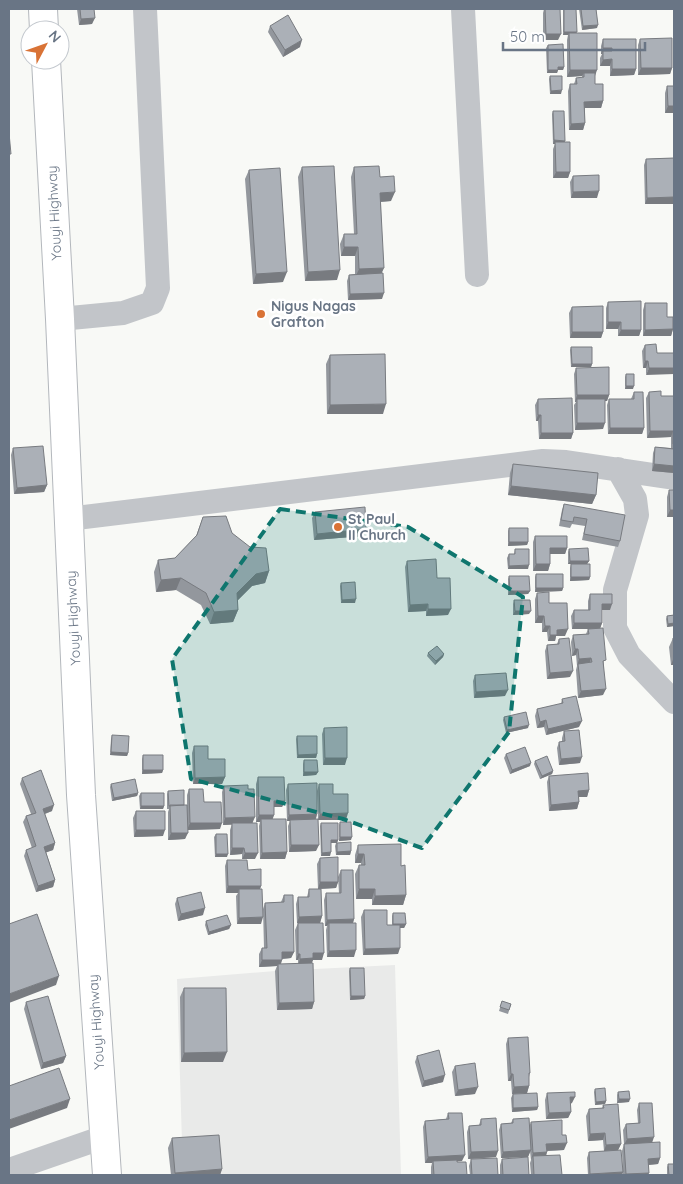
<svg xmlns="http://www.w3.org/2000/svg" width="683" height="1184" viewBox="0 0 683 1184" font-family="Quicksand,sans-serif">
<rect width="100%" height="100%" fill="#f8f9f6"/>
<path fill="#e9eae9" d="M395 965 401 1175H183L177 979 275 971Z"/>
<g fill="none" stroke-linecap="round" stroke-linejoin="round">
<defs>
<path id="major" d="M43 9 44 30
M46 60 60 319 81 795 107 1175"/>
</defs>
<use href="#major" stroke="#b3b7bc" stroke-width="30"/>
<path stroke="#c2c5c9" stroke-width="24" d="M463 9 477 275
M60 319 123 313 152 303 158 288 145 9
M618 469 635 499 637 515 615 590V628L629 655 674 702
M68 519 543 461 566 462 674 478
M9 1170 104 1137"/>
<use href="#major" stroke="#fff" stroke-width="28"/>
</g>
<path fill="#93979d" d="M77 9H94L92 24 79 25Z
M544 9H560L558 40H543V13Z
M563 9H576V33L595 76V84L603 101 601 108H585V123L583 130H569L568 91 570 84H574L576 78 582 77V76L567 77V40L568 35H563Z
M579 9H596L597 28 582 30Z
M270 26 300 47 283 57 268 32Z
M603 39 636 69 634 75 610 76V66H600V58L602 54H601V46Z
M640 39 672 68 670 74 638 75V45Z
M548 45 564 67 563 70H558L557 73H547L546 48Z
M550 76 561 94H550L549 79Z
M667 86H674V113H665V93Z
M553 111 565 141 564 142 570 172 568 178H553V149L555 144H553L552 114Z
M674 158V204H645L644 165 646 159Z
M302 167 337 280 305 281 298 177Z
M354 167 380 177 391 201 381 202 382 299 348 300 347 281 349 275 355 274V256H341L340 244 344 234H354L351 177Z
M249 170 283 282 253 284 245 179Z
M573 176 597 198H571L570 182Z
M608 302 641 330 639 336H618V329H606V308Z
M645 303 667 317 673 329 671 336H643V310Z
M572 307 603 332 601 338H570L569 313Z
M645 345 657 353 646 375V368H643L642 351Z
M571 347 592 364 591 367H571L570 350Z
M330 355 383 414H327L326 364Z
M576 368 609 395 607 401H605L603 429 575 430 574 405 576 402H575L574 374Z
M626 374 633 389H625V377Z
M634 392 644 428 642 434H608L607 405 609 399H631Z
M649 392 661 396H674V473L652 471 653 453 655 447 671 448V437L647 438 646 398Z
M538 399 573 433 571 439H539L538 421H536L535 405Z
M13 448 47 485 44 492 14 494 11 455Z
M513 464 596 495 592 504 508 495 510 473Z
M669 490 674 517H667V497Z
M564 504 620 541 618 547 582 540 585 526 572 524 570 528 559 526 562 510Z
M315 512 364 536 314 540 312 518Z
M203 517 232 533 269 571 265 583 252 586 237 601 238 610 233 622 210 624 201 605 176 590 156 592 154 572 158 560 175 558 196 536Z
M509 528 528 542 527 545 508 546V531Z
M535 536 567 548 565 554H550V564L548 571H533V542Z
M515 549 528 569H508L507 558 509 554H514Z
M569 549 589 561 587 564H568V552Z
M407 561 437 578 448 615 426 616V611L408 612 405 567Z
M571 564 590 577 589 580 570 581V568Z
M536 574 563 588 562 591 535 592V577Z
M509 576 530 591 528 594 508 595V579Z
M341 583 355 603H341L340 586Z
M537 593 549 603 565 636H556L555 641H548L547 632H542V623H535V599Z
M590 594 610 610H602V623L600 628 604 666 603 695 578 698 576 670 577 666 576 655 572 656 571 642 573 635 586 634 588 629H572L571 616 574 610H588V601Z
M514 600 529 614 513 615V604Z
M674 613V626L667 627 666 619 667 616 674 615Z
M673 638H674V665H671L669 647Z
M559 639 570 677 547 679 545 651 547 645 557 644Z
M428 653 444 654 443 657 435 665 427 656Z
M475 675 505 696 474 698 473 681Z
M562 699 579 727 546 735 544 727 537 728 535 716 537 709 561 704Z
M504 717 528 728 506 733 503 720Z
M324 728 345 765H323L322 734Z
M564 731 580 763 559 765 557 748 559 742H562V738Z
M112 735 128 753 127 756 110 755 111 739Z
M297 736 317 754 316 758H297L296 739Z
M194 746 208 759 225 777 222 784H193L192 753Z
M506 754 530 766 510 774 504 758Z
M143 755 163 770 162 773 142 774V759Z
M304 760 318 772 316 775 303 776V764Z
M535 761 553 771 552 774 540 779 534 764Z
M549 776 589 790 587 797H579V802L577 809 549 811 547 782Z
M258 777 285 801 282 807H274V815L272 819 287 852 285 859H260L259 826 260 822H256V784Z
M22 778 52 811 45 814 55 843 53 850 46 852 55 880 53 887 36 892 24 856 26 850 32 848 23 822 26 816 31 814 20 784Z
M111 784 138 793 137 796 112 801 110 787Z
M288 784 317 814 316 819H318L317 791 319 784 333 794 346 820H318L316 851 289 852 288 826 290 821H287L286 790Z
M224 786 253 823 255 859H242V854L230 855V830L232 824 223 825 222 792Z
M189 789 204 802 220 829 187 830 185 839 168 840V812L169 809H167V794L168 791 184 805H187V795Z
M141 793 164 806 163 809H140L139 796Z
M136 811 163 836 134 837 133 818Z
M340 822 351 840 339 841V825Z
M321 823 338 840 337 843 351 851 350 855H336L335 846 336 843H331L330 856H321L320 826Z
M216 834 227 857H215L214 837Z
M358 845 401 866 406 895 403 905H372V899H356L355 874 359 865H361V863H355V855Z
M320 858 338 882 336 888 318 889 317 864Z
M227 860 248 870 261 886 260 889 261 924H237L236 896 238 893H226L225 866Z
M341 870 354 919 353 923 354 957H327L326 930 327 926H325L324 900 326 893H339L338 877Z
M309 889 322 916 320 923 322 960H313L311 964 314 1002 312 1009 277 1010 275 971 277 966 259 967V954L262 948H264L263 909 265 903 281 902 284 895 294 952 291 958 282 959 281 964H298V960H296L295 930 298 923H306H297L296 904 298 897H307Z
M177 898 203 915 178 921 175 904Z
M364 910 387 925H392V916L393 913 406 924 404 928H400L398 954 363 955 361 917Z
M206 921 231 925 229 929 208 935 205 925Z
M350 968 365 996 364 999 350 1000 349 971Z
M184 988 223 1062H181L180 997Z
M502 1001 511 1004 508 1014 499 1011Z
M26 1002 66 1056 63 1063 41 1069 24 1009Z
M508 1038 530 1073 529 1077V1086L527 1093 512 1094 511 1081H508L506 1044Z
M417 1056 443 1082 422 1087 415 1062Z
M455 1066 475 1094 455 1096 452 1072Z
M595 1089 606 1101 605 1104 595 1105 594 1092Z
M618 1092 629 1102 617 1103V1095Z
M547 1093 572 1103 570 1104 571 1112 568 1118 546 1119 545 1100Z
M513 1094 538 1107 537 1110 512 1112 511 1098Z
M639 1103 652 1142 660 1158 658 1164 649 1165 648 1175H623L622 1151 624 1144 623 1130 626 1124 638 1123 637 1110Z
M603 1105 621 1144 618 1150 623 1172 622 1175H588L587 1158 589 1152 604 1151 603 1140 588 1141 586 1116 589 1109 602 1108Z
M448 1113 462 1161H457L467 1175H431V1167L432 1163H425L423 1127 425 1121 446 1119Z
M481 1119 496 1157 468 1159 467 1132 469 1126 479 1125Z
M513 1119 529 1127 531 1122 562 1135 564 1150 547 1151 546 1156 562 1175H531L530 1163 531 1160 530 1151 528 1157 501 1158 499 1130 501 1124 511 1123Z
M172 1138 222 1169 220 1175H171L168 1148Z
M471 1159 498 1175H470L469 1166Z
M502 1159 529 1175H500V1165Z
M668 1164 674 1175H667V1167Z"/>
<path fill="#787b80" d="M95 18 92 24 79 25 81 19Z
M598 25 597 28 582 30 583 26Z
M564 32H577L575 35 569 33 568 35H563Z
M546 34H561L558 40H543Z
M302 40 300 47 283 57 285 50Z
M603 48H612L609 54 603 51 602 54H601Z
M612 59 610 66H600L603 60Z
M558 67H564L563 70H558L557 73H547L548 70Z
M641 68H672L670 74 638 75Z
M612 69H636L634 75 610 76Z
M570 70H597L595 76 584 73 582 76 567 77Z
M562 90 561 94H550L551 91Z
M603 101 601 108H582L584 102Z
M668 106H674V113H665Z
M585 123 583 130H569L571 124Z
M554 140 565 141 564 144H553Z
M556 172H570L568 178H553Z
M599 191 597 198H571L573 192Z
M395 192 391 201 377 202 380 193Z
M674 197V204H645L647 198Z
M344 247H358L355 256H341Z
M384 268 380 277 355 278 359 269Z
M340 270 337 280 305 281 308 272Z
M287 272 283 282 253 284 256 274Z
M384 293 382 299 348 300 350 294Z
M608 322H621L618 329H606Z
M673 329 671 336H643L645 330Z
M621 330H641L639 336H618Z
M572 332H603L601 338H570Z
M645 361H648L646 368H643Z
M572 364H592L591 367H571Z
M649 368H674V374L646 375Z
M626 386H634L633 389H625Z
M577 395H609L607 401 577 402V399L576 402H575Z
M386 404 383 414H327L330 405Z
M538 415H541L538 421H536Z
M577 423H605L603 429 575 430Z
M610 428H644L642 434H608Z
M650 431H673L671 437 647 438Z
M541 433H573L571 439H539Z
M654 464 674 466V473L652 471Z
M47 485 44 492 14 494 17 488Z
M511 486 596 495 592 504 508 495Z
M670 510H674V517H667Z
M366 529 364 536 314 540 317 534Z
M509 542H528L527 545 508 546Z
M550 548H567L565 554H548Z
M570 561H589L587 564H568Z
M536 564H550L548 571H533Z
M529 565 528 569H508L509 566Z
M269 571 265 583 252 586 233 605 237 593 256 574Z
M571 577H590L589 580 570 581Z
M181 578 176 590 156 592 161 580Z
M536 588H563L562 591 535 592Z
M510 591H530L528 594 508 595Z
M356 599 355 603H341L342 600Z
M428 604 426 611 408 612 410 605Z
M602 604H612L610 610H600Z
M428 609H451L448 615 426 616Z
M238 610 233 622 210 624 214 612Z
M515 611H531L529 614 513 615Z
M538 616H544L542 623H535Z
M574 623H602L600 629H572Z
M674 623V626L667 627 668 624Z
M545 626H550L547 632H542Z
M568 629 565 636H556L555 641H548L550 635 557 630Z
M575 649H578L576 655 572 656Z
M444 654 443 657 435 665 436 661Z
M674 657V665H671Z
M591 658 589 665 578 664 577 666 579 659Z
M573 671 570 677 547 679 550 673Z
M606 689 603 695 578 698 581 691Z
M508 690 505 696 474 698 476 692Z
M546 720 544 727 537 728 540 722Z
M582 721 579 727 546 735 548 729Z
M529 725 528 728 506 733 507 730Z
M111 752 128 753 127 756 110 755Z
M317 754 316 758H297L298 755Z
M582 757 580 763 559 765 561 759Z
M325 758H347L345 765H323Z
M531 763 530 766 510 774 512 770Z
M143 770H163L162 773 142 774Z
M553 771 552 774 540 779 542 776Z
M304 772H318L316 775 303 776Z
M225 777 222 784H193L195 778Z
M589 790 587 797H576L578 791Z
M138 793 137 796 112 801 114 798Z
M274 801H285L282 807H271Z
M579 802 577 809 549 811 551 805Z
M54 805 52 811 41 815 43 809Z
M141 806H164L163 809H140Z
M348 813 346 820H318L320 814Z
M317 814 315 821H287L289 815Z
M259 815H274L272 821 261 819 260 822H256Z
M255 817 252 824 223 825 225 818Z
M190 823H222L220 829 187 830Z
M136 830H165L163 836 134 837Z
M171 833H188L185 839 168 840Z
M340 837H352L351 840 339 841Z
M331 840H338L337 843H330Z
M55 843 53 850 42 854 44 847Z
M291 845H319L316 851 289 852Z
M232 848H244L242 854 230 855Z
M351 851 350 855H336L337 852Z
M287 852 285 859H260L262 853Z
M331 852 330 856H321L322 853Z
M245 853H258L255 859H242Z
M216 854H228L227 857H215Z
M358 854H364L361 863H355Z
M55 880 53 887 36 892 38 886Z
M320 882H338L336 888 318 889Z
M228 886H261L259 892 239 889 238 893H226Z
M359 889H375L372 899H356Z
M406 895 403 905H372L375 896Z
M205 908 203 915 178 921 181 914Z
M322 916 320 923H297L299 917Z
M263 917 261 924H237L239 918Z
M354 919 352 926 329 923 327 926H325L327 920Z
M393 924H406L404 928H392Z
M231 925 229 929 208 935 209 932Z
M400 948 398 954 363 955 365 949Z
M356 950 354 957H327L329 951Z
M282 952H294L291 958 280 959Z
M313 953H324L322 960H313L311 965H298L300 959Z
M298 954H300L298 960H296Z
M262 960H282L280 966 278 964 277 966 259 967Z
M59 976 56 985 9 1003V994Z
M351 996H365L364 999 350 1000Z
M314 1002 312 1009 277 1010 279 1003Z
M227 1052 223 1062H181L184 1053Z
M66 1056 63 1063 41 1069 43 1063Z
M511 1074H513L511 1081H508Z
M445 1075 443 1082 422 1087 424 1081Z
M529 1086 527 1093 512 1094 514 1087Z
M478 1087 475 1094 455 1096 458 1090Z
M570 1097H575L572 1103 568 1104Z
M70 1099 67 1108 9 1129V1120Z
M619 1099H630L629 1102 617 1103Z
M606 1101 605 1104 595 1105 596 1102Z
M538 1107 537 1110 512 1112 513 1108Z
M571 1112 568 1118 546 1119 549 1113Z
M605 1133 603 1140 588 1141 590 1134Z
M654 1137 652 1143 624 1145 627 1139Z
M567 1143 564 1150 544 1151 546 1144Z
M621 1144 618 1150 604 1151 606 1145Z
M531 1150 528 1157 501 1158 503 1152Z
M498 1151 496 1157 468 1159 471 1152Z
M547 1152 545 1159 533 1156 531 1160 533 1153Z
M465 1155 462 1161 433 1163V1161L432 1163H425L428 1157Z
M660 1158 658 1164 646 1165 648 1159Z
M222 1169 220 1175H174L175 1173Z
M623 1172 622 1175H590V1174Z
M649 1173 648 1175H625L626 1174Z"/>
<path fill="#abb0b7" stroke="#787b80" d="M80 9H94L95 18 81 19Z
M545 9H560L561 34H546Z
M564 9H576L577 32H564Z
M581 9H596L598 25 583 26Z
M288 15 302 40 285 50 270 26Z
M569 33H597V70H570Z
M672 38V68H641L640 39Z
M603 39H636V69H612V59L603 60V51H612V48H603Z
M563 44 564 67H558V70H548V45Z
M584 73H595V84H603V101L584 102 585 123 571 124 570 84H577L576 78 584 77Z
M550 76H562V90L551 91Z
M667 86H674V106H668Z
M553 111H564L565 141 554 140Z
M9 133 11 154H9Z
M555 142H570V172H556Z
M674 158V197L647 198 646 159Z
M334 166 340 270 308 272 302 167Z
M379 166 380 177 394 176 395 192 380 193 384 268 359 269 358 247H344V234H357L354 167Z
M280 168 287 272 256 274 249 170Z
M599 175V191L573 192V176Z
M383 273 384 293 350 294 349 275Z
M641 301V330H621V322H608V302Z
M645 303H667V317H673V329L645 330Z
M603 306V332H572V307Z
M656 344 657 353H674V368H649L648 361H645V345Z
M571 347H592V364H572Z
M385 354 386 404 330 405V355Z
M609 367V395H577L576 368Z
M626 374H634V386H626Z
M661 391V396H674V444H673V431H650L649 392Z
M634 392H643L644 428H610L609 399H634Z
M572 398 573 433H541V415H538V399Z
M577 399H605V423H577Z
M43 446 47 485 17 488 13 448Z
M655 447 674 449V466L654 464Z
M513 464 598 473 596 495 511 486Z
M669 490H674V510H670Z
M564 504 625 515 620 541 584 534 587 519 574 517 573 522 561 520Z
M365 507 366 529 317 534 315 512Z
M226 516 232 533 250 547 266 548 269 571 256 574 237 593 238 610 214 612 206 593 181 578 161 580 158 560 175 558 197 535 203 517Z
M509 528H528V542H509Z
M535 536H567V548H550V564H536Z
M588 548 589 561H570L569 549Z
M515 549H529V565L509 566V554H515Z
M436 559 437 578H450L451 609H428V604L410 605 407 561Z
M571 564H590V577H571Z
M536 574H563V588H536Z
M509 576H529L530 591H510Z
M355 582 356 599 342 600 341 583Z
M549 592V603H567L568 629 557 630V635H550V626H545L544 616H538L537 593Z
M590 594H612V604H602V623H574V610H590Z
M514 600H530L531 611H515Z
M674 615V623L668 624 667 616Z
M603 628 606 660 603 661 606 689 581 691 578 664 592 662 591 658 579 659 578 649H575L573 635 589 634 588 629Z
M569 638 573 671 550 673 547 645 559 644V639Z
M673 638H674V651Z
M437 646 444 654 436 661 428 653Z
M506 673 508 690 476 692 475 675Z
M576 696 582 721 548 729 546 720 540 722 537 709 563 703 562 699Z
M526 712 529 725 507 730 504 717Z
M347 727V758H325L324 728Z
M579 730 582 757 561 759 559 742 565 741 564 731Z
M112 735 129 736 128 753 111 752Z
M297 736H317V754L298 755Z
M194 746H208V759H225V777L195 778Z
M525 747 531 763 512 770 506 754Z
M143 755H163V770H143Z
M547 756 553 771 542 776 535 761Z
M304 760H317L318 772H304Z
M41 770 54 805 43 809 55 843 44 847 55 880 38 886 26 850 36 846 26 816 36 813 22 778Z
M588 773 589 790 578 791 579 802 551 805 549 776Z
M258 777H284L285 801H274V815H259Z
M135 779 138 793 114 798 111 784Z
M317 783V814L289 815 288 784Z
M319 784H333V794H348V813L320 814Z
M248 785V789H254L255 817 225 818 224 786Z
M189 789H203L204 802H221L222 823H190Z
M184 790V805L169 806 168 791Z
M141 793H164V806H141Z
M170 805H187L188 833H171Z
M136 811H165V830H136Z
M261 819H286L287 852 262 853Z
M318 819 319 845H291L290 820Z
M340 822H351L352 837H340Z
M232 823H257L258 853H245L244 848H232Z
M321 823H338V840H331V852L322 853Z
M216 834H227L228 854H216Z
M351 842V851L337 852V843Z
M401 844V866L405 865 406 895 375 896V889H359V865H365L364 854H358V845Z
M338 857V882H320V858Z
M227 860H247L248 870 261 869V886H228Z
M341 870H353L354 919 327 920 326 893H341Z
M239 889H262L263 917 239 918Z
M309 889H321L322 916 299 917 298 897H309Z
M201 892 205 908 181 914 177 898Z
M284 895H293L294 952H282V960H262V948H267L265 903 284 902Z
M364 910H387V925H400V948L365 949Z
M393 913H405L406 924H393Z
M37 914 59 976 9 994V924Z
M227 915 231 925 209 932 206 921Z
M298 923H323L324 953H313V958L300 959V954H298Z
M329 923H356V950L329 951Z
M313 963 314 1002 279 1003 278 964Z
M350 968H364L365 996H351Z
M184 988H226L227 1052 184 1053Z
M48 996 66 1056 43 1063 26 1002Z
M502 1001 511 1004 509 1010 500 1007Z
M528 1037 530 1073H529V1086L514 1087 513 1074H511L508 1038Z
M439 1050 445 1075 424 1081 417 1056Z
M475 1063 478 1087 458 1090 455 1066Z
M59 1068 70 1099 9 1120V1086Z
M605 1088 606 1101 596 1102 595 1089Z
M629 1091 630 1099H619L618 1092Z
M575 1092V1097H570L571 1112 549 1113 547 1093Z
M537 1093 538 1107 513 1108V1094Z
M639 1103H652L654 1137 627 1139 626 1124 640 1123Z
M618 1104 621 1144 606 1145 605 1133 590 1134 589 1109 604 1108 603 1105Z
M448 1113H462L465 1155 428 1157 425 1121 449 1119Z
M496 1118 498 1151 471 1152 469 1126 481 1125V1119Z
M529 1118 531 1150 503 1152 501 1124 513 1123V1119Z
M562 1120V1135H566L567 1143 546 1144 547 1152 533 1153 531 1122Z
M219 1135 222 1169 175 1173 172 1138Z
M660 1142V1158L648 1159 649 1173 626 1174 624 1144Z
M621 1150 623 1172 590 1174 589 1152Z
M560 1155 562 1175H534L533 1156Z
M528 1157 529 1175H503L502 1159Z
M497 1158 498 1175H472L471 1159Z
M457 1160V1162H466L467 1175H434L433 1161Z
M668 1164H674V1175H669Z"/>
<path fill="#0f766e" fill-opacity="0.2" stroke="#0f766e" stroke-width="4" stroke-dasharray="10 6" stroke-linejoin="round" d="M280 509 408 527 523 597 509 732 422 848 343 819 191 779 172 659Z"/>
<g fill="#d97336" stroke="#fff" stroke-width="2">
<circle cx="261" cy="314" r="5"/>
<circle cx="338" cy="527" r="5"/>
</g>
<g text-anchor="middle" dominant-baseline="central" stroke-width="5" stroke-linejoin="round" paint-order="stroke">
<g font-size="14" fill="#697585" stroke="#fff">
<text transform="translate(54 213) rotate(-93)">Youyi Highway</text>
<text transform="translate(73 618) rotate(-93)">Youyi Highway</text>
<text transform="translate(96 1022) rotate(-94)">Youyi Highway</text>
</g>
<g font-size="14" font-weight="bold" fill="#697585" stroke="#fff" text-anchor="start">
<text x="271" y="306">Nigus Nagas<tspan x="271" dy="16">Grafton</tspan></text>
<text x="348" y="519">St Paul<tspan x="348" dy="16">II Church</tspan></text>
</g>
</g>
<rect width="683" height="1184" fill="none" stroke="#697585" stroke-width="20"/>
<g transform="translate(45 45) rotate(49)"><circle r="24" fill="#ffffff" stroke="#c3c8ce"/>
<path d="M0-4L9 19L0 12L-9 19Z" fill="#d97336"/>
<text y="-8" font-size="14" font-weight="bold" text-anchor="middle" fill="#697585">N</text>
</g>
<path d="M503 42v8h142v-8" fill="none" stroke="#697585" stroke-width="2.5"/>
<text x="510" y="42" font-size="15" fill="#697585" stroke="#ffffff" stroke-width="4" paint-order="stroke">50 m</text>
</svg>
